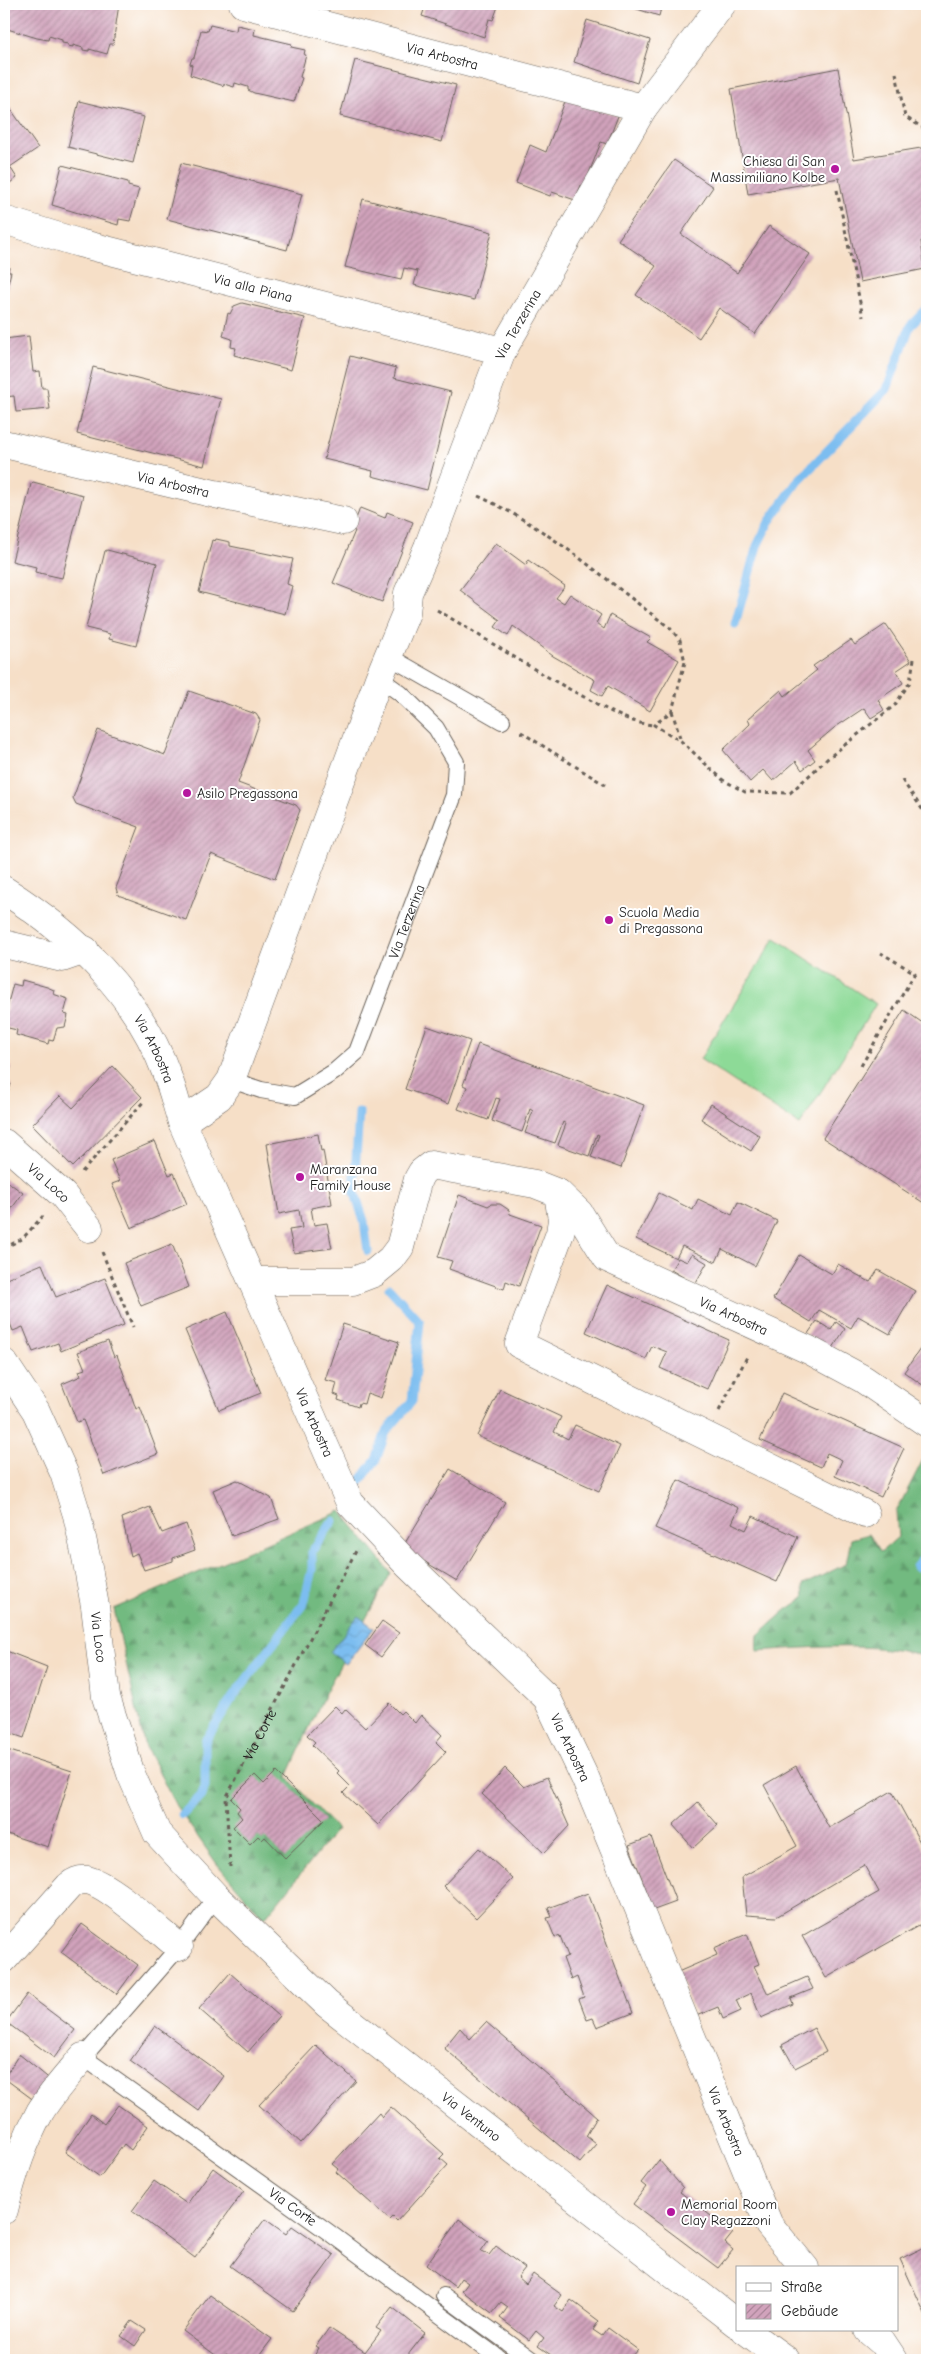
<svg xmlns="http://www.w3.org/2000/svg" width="931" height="2364" viewBox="0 0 931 2364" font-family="'Comic Neue',sans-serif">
<defs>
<pattern id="forest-firs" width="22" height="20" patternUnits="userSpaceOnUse" patternTransform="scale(1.25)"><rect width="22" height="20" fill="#72ba80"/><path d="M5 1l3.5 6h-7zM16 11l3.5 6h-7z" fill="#629f6e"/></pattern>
<pattern id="water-waves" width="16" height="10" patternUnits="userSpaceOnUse" patternTransform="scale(1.25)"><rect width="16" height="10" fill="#7bbdf0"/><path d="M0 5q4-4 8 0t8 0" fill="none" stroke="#6aa2cd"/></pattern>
<pattern id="building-hatch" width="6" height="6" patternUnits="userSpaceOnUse" patternTransform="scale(1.25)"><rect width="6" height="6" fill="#d1a3bc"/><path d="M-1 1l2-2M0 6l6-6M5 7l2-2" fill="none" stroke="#a98498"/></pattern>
</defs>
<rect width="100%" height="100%" fill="#fff"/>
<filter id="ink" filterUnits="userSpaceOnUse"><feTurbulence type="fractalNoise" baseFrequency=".02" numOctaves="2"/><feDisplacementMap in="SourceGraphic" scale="10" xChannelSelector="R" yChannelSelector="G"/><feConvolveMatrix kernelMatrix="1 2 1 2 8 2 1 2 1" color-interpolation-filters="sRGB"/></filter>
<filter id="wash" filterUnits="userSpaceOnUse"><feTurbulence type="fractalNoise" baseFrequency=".0096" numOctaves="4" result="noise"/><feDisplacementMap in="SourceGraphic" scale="20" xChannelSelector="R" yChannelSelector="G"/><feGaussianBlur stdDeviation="1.12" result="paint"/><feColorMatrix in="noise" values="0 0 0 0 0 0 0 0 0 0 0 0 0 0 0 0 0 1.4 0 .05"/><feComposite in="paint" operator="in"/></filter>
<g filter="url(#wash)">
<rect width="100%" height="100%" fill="#f6dfc7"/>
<path fill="#8dda97" stroke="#547b5a" d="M775 938 876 1004 800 1125 700 1059Z"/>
<path fill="url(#forest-firs)" stroke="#476b4e" d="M927 1452V1656C871 1642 814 1647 757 1651L758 1635 786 1610 804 1598 803 1585 846 1564 851 1539 869 1534 881 1552 898 1537 896 1512Z
M341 1511 391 1573 326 1691 287 1777 337 1829 264 1919 217 1864 176 1806 144 1743 114 1609Z"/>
<path fill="url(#water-waves)" stroke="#4c6c86" d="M358 1616 374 1628 346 1664 330 1652Z"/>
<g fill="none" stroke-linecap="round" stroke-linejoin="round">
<path stroke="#7bbdf0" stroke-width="9" d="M735 624 757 546 769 522 798 481 887 389 910 326 927 309
M359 1112 354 1190 364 1221 368 1251
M351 1493 376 1460 386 1432 412 1401 420 1322 389 1288
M916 1567 927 1554
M182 1815 201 1796 205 1787V1741L233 1697 304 1603 312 1569V1551L333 1521"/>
</g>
<g id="blocks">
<path fill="url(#building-hatch)" d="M9 4H119L113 44H110L107 54 89 49V51L83 50V48L73 45V47L68 46V44L62 43V40L49 36 48 40 37 38 4 28 5 10 7 11Z
M426 4H499L493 20 489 19 484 37 422 16Z
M621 4H662L659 16Z
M587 20 650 40 637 83 574 62Z
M210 25 236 31 237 25 255 29 254 35 292 44 291 47 305 50 304 55H306L300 77 302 78 294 102 254 93 248 90V87L235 83 234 87 224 84V86L190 75 192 65 190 64 192 58H194L201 30 208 31Z
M355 60 456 85 442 142 340 116Z
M838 68 854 159 927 147V239L921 241 925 269 860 282 839 178 748 194 731 89Z
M567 96 618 116 607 144 601 142 584 186 581 185 575 200 552 192 550 196 516 183 530 145 546 152Z
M79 101 144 117 133 163 68 147Z
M10 108 38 148 10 167 17 178 4 187V113Z
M674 160 713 187 681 234 737 273 769 226 810 254 755 334 719 308 699 338 636 295 656 266 618 240Z
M181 163 302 194 287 250 167 219Z
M62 165 128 182V186L139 189 130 221 119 219 118 225 52 205Z
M363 199 492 232 474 300 414 285 418 271 404 268 401 280 345 267Z
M4 266 9 267 8 272H11L4 300Z
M242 303 305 318 291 370 234 355 236 348 231 347 232 339 223 336 228 313 230 314 234 306Z
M29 336 33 372 40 371 42 388H47L50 409 16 412 14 396 4 397V339Z
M350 356 396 368 394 378 451 392 427 490 372 476 373 471 324 459Z
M93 367 221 399 204 466 77 434Z
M33 482 83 495 62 578 35 572 36 567 12 561 31 484Z
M360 508 385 518 387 512 413 522 382 602 333 583 355 531 352 530Z
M216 539 230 542V546L293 559 287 584 292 586 285 614 199 592 212 540 215 541Z
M496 543 526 565 528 560 565 586 556 598 564 603 570 594 601 615 596 623 604 629 610 615 651 638 647 642 679 660 650 711 608 686 602 696 591 690 595 680 553 656 513 626 508 636 495 627 500 620 460 590Z
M107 550 157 563 136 646 109 639 110 634 86 628 105 551Z
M886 624 911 661 896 671 903 683 878 700 884 710 871 718 864 708 834 728 808 750 815 760 802 770 796 761 773 781 763 770 750 782 723 750 750 724 748 719 781 690 785 696 817 670 813 666 851 640 855 645Z
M189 691 256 714 260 720 238 783 296 805 300 810 275 879 211 854 186 920 118 895 116 888 139 827 76 804 73 798 98 730 165 755Z
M22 980 47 987 54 990 53 994 68 999 64 1014 68 1015 65 1027 57 1028 53 1041 49 1040 48 1044 16 1035 17 1030 4 1027V1018L13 984 21 986Z
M904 1010 927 1026V1205L823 1138Z
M427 1026 470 1041 448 1104 405 1089Z
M478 1044 644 1105 621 1168 591 1157 599 1135 597 1134 589 1156 558 1145 566 1124 563 1122 555 1143 525 1133 533 1111 530 1109 522 1132 492 1121 500 1099 496 1098 488 1120 458 1109 467 1087 463 1085Z
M4 1065 11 1067 6 1083 11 1084 8 1093 4 1092Z
M113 1066 142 1097 73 1167 32 1125 60 1096 73 1108Z
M711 1104 760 1136 751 1151 701 1119Z
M318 1134 321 1151 323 1150 332 1204 311 1208 314 1225 327 1223 332 1248 294 1253 289 1230 302 1228 299 1210 279 1214 267 1144Z
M155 1141 169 1175 174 1173 187 1204 131 1228 112 1184 120 1181 111 1160Z
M4 1179 23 1193 7 1215 4 1213Z
M659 1193 693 1210 698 1199 732 1215 738 1202 777 1221 755 1266 722 1249 716 1262 682 1246 676 1258 636 1239Z
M459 1195 488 1206 491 1204H500L509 1210 510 1214 541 1225 519 1286 506 1281 504 1289 449 1269 452 1261 438 1257Z
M172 1244 189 1287 141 1306 124 1263Z
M692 1254 707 1263 695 1284 671 1270 678 1258 687 1262Z
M799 1255 832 1274 838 1264 870 1282 878 1270 915 1291 890 1334 858 1316 851 1328 819 1310 811 1322 773 1299Z
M42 1264 56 1297 105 1278 124 1325 61 1351 58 1343 33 1352 23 1327 13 1331 4 1308V1280Z
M607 1285 729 1340 707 1389 660 1368 667 1352 652 1346 646 1359 586 1332Z
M227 1312 261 1393 219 1410 185 1330Z
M817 1321 831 1330 836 1322 845 1329 831 1351 807 1335Z
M343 1324 399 1342 381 1398 367 1393 364 1404 359 1403 358 1407 338 1400 339 1396 334 1394 337 1383 325 1380Z
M927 1339V1388L904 1372Z
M108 1341 114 1357 117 1355 136 1409 140 1407 158 1454 104 1475 83 1420 77 1422 62 1384 81 1376 79 1371 85 1369 78 1352Z
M500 1389 561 1417 554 1432 568 1439 575 1425 620 1446 599 1491 477 1436Z
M782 1393 904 1448 881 1497 835 1476 842 1460 827 1453 821 1467 760 1440Z
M450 1469 505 1502 457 1581 402 1548Z
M237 1480 271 1498 279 1519 232 1536 213 1490Z
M678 1480 739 1508 732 1523 746 1530 753 1516 798 1537 777 1582 655 1528Z
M150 1507 162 1533 186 1524 195 1550 173 1558V1561L144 1570 137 1553 131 1556 122 1518Z
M382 1621 399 1633 381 1657 365 1645Z
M4 1650 47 1667 24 1738 4 1731Z
M389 1703 400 1714 403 1711 415 1723 421 1715 442 1735 436 1742 446 1752 378 1825 343 1793 350 1786 337 1773 339 1771 312 1745 315 1742 307 1735 335 1706 342 1713 345 1709 365 1728Z
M4 1749 72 1771 48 1847 4 1833Z
M796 1766 829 1828 892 1791 927 1855V1921L826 1978 802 1936 879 1892 864 1865 776 1917 746 1915 742 1877 797 1846 764 1785Z
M505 1768 524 1787 547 1777 569 1826 544 1853 482 1794Z
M276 1772 324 1820 285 1858 265 1837 262 1840 258 1836 250 1844 233 1827 242 1818 237 1812 240 1808 231 1799 255 1775 264 1784Z
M698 1802 718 1825 693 1848 673 1825Z
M651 1837 676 1902 654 1910 629 1845Z
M479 1848 513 1879 476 1918 443 1886Z
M588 1893 633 2013 597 2027 593 2018 587 2020 579 1999 584 1997 577 1977 571 1980 563 1958 568 1956 560 1936 555 1938 547 1918 552 1917 548 1908Z
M82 1924 138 1965 117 1994 61 1952Z
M747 1934 759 1964 754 1966 768 1994 807 1977 813 1989 791 1998 793 2004 761 2018 751 1993 736 2000 741 2011 723 2019 718 2007 696 2016 678 1972 717 1955 714 1948Z
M230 1973 279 2016 248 2052 199 2009Z
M27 1994 75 2030 54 2058 6 2022Z
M486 2022 597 2117 586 2136 596 2144 580 2163 444 2048 460 2028 470 2039Z
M155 2026 224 2076 199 2111 130 2061Z
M814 2028 826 2052 795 2068 782 2045Z
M316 2045 356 2081 301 2143 259 2105Z
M19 2054 52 2081 35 2101 4 2078Z
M118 2105 148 2126 131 2150 124 2144 100 2177 65 2152 91 2114 104 2124Z
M391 2107 444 2154 440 2158 448 2165 397 2221 393 2217 390 2220 336 2172 338 2169 332 2164 379 2113 382 2117Z
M659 2160 683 2188 680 2192 733 2233 725 2243 733 2250 718 2268 633 2204 646 2187 641 2183Z
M213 2168 244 2191 195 2258 132 2211 154 2181 187 2204Z
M265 2219 286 2234 292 2226 334 2255 293 2311 230 2266Z
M459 2219 488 2241 481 2251 489 2255 496 2246 525 2268 518 2277 526 2284 533 2274 562 2295 554 2306 563 2312 571 2300 599 2321 593 2330 602 2336 608 2328 638 2350 631 2358 635 2360H558L538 2346 544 2338 536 2331 529 2340 500 2318 508 2307 501 2302 492 2313 462 2291 468 2283 461 2278 455 2287 426 2265Z
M927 2246V2318L900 2259Z
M210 2295 272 2339 256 2360H235L226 2354 222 2360 183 2331Z
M392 2307 425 2333 404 2360 312 2359 319 2348 316 2346 329 2328 365 2352 381 2331 376 2328Z
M132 2321 146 2330 135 2346 121 2336Z"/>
</g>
</g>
<g filter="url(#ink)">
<use href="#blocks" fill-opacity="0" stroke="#686058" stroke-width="1"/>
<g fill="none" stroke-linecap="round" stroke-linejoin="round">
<defs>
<g id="service">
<path d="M388 656 502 721"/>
<path id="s2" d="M231 1080 261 1090 295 1096 334 1072 357 1052 454 795 456 762 436 728 400 693 379 678"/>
<path id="s3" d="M216 1897 179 1947 83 2057 327 2231 501 2360"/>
<path d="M444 2296 532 2360"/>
</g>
<g id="minor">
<path id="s4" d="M243 4 643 108"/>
<path id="s5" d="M4 220 79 243 502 351"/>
<path id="s6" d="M4 444 215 494 343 521"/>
<path id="s7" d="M4 890C76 936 137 993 167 1075 173 1090 177 1107 182 1122L350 1503 409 1566 547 1698 585 1778 769 2225 805 2268"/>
<path d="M4 944 62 958 85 950"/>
<path id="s8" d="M182 1122 219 1097 231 1080 379 678 406 613 408 593 428 547 502 351 643 108 722 4"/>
<path id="s9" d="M4 1143 63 1195 89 1228"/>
<path d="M558 1193 562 1220 560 1233 519 1344 865 1514"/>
<path id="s10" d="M253 1281H353L374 1273 391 1259 400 1247 418 1179 422 1172 431 1165 535 1184 558 1193 579 1213 607 1258 809 1350 863 1379 927 1423"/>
<path id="s11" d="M4 1363 36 1411 64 1473 77 1515 86 1557 95 1606 106 1697 131 1774 157 1833 216 1897 327 2004 737 2324"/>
<path d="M4 1959 69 1886C74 1882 79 1879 87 1880 110 1884 159 1931 179 1947"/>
<path d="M4 2210C12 2176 23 2143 40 2112 52 2092 68 2075 83 2057"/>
<path d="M745 2330 786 2360"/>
<path d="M868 2330 882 2342 894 2360"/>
</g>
</defs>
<use href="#service" stroke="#686058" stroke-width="18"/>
<use href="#minor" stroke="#686058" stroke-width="29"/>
<g stroke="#686058" stroke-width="3" stroke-dasharray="4 4" stroke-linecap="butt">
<path d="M925 4 927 6"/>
<path d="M896 73 905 117 927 130"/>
<path d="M837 190 863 317"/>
<path d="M478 496C550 528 608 582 670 628L680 640 685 662 672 711 654 725 681 741 723 780 745 792 790 793 827 759 895 705 910 682 914 659"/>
<path d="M437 610C488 640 537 673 590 700 609 711 632 724 654 725"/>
<path d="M672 711 681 741"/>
<path d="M521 732 605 785"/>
<path d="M902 780 927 816"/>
<path d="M861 1066 915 973 881 953"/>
<path d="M82 1172 144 1101"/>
<path d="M4 1248 22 1239 43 1216"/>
<path d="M102 1252 133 1327"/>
<path d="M719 1411 748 1355"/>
<path id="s1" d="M230 1867 226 1798 356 1551"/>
</g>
<use href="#service" stroke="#fff" stroke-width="16"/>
<use href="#minor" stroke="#fff" stroke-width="28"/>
</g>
</g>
<g fill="#b5179e" stroke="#fff" stroke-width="2">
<circle cx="835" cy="169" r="5"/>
<circle cx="187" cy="793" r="5"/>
<circle cx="609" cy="920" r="5"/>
<circle cx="300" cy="1177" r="5"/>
<circle cx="671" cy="2212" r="5"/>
</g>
<g text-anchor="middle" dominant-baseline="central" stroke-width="4" stroke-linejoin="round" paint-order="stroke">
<g font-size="14" fill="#1c1c1c" stroke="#fff">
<text stroke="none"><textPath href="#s4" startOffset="206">Via Arbostra</textPath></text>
<text stroke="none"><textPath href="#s5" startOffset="258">Via alla Piana</textPath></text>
<text stroke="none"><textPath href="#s8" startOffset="875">Via Terzerina</textPath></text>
<text stroke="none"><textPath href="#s6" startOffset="174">Via Arbostra</textPath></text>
<text stroke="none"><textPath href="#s2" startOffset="282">Via Terzerina</textPath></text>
<text stroke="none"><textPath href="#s7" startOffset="222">Via Arbostra</textPath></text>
<text stroke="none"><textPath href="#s9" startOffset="60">Via Loco</textPath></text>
<text stroke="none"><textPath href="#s10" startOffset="601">Via Arbostra</textPath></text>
<text stroke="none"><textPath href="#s7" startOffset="629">Via Arbostra</textPath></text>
<text stroke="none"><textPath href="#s11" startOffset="294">Via Loco</textPath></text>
<text stroke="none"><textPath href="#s1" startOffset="141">Via Corte</textPath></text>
<text stroke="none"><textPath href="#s7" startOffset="1049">Via Arbostra</textPath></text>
<text stroke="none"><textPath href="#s11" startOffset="924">Via Ventuno</textPath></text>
<text stroke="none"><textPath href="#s7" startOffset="1454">Via Arbostra</textPath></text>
<text stroke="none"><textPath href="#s3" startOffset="466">Via Corte</textPath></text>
</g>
<g font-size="14" fill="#1c1c1c" stroke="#fff" text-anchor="start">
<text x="825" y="161" text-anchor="end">Chiesa di San<tspan x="825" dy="16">Massimiliano Kolbe</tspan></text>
<text x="197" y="793">Asilo Pregassona</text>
<text x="619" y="912">Scuola Media<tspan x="619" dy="16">di Pregassona</tspan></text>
<text x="310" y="1169">Maranzana<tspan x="310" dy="16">Family House</tspan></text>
<text x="681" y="2204">Memorial Room<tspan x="681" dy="16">Clay Regazzoni</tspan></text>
</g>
</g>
<rect width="931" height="2364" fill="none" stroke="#fff" stroke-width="20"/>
<rect x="736" y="2266" width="162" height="65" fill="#ffffff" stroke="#a4a4a4"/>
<rect x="746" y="2283" width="25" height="8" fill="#ffffff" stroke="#a4a4a4"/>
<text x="781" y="2292" font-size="15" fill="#1c1c1c">Straße</text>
<rect x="746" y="2304" width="25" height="15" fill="url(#building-hatch)" stroke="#a4a4a4"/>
<text x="781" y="2316" font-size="15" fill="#1c1c1c">Gebäude</text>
</svg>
